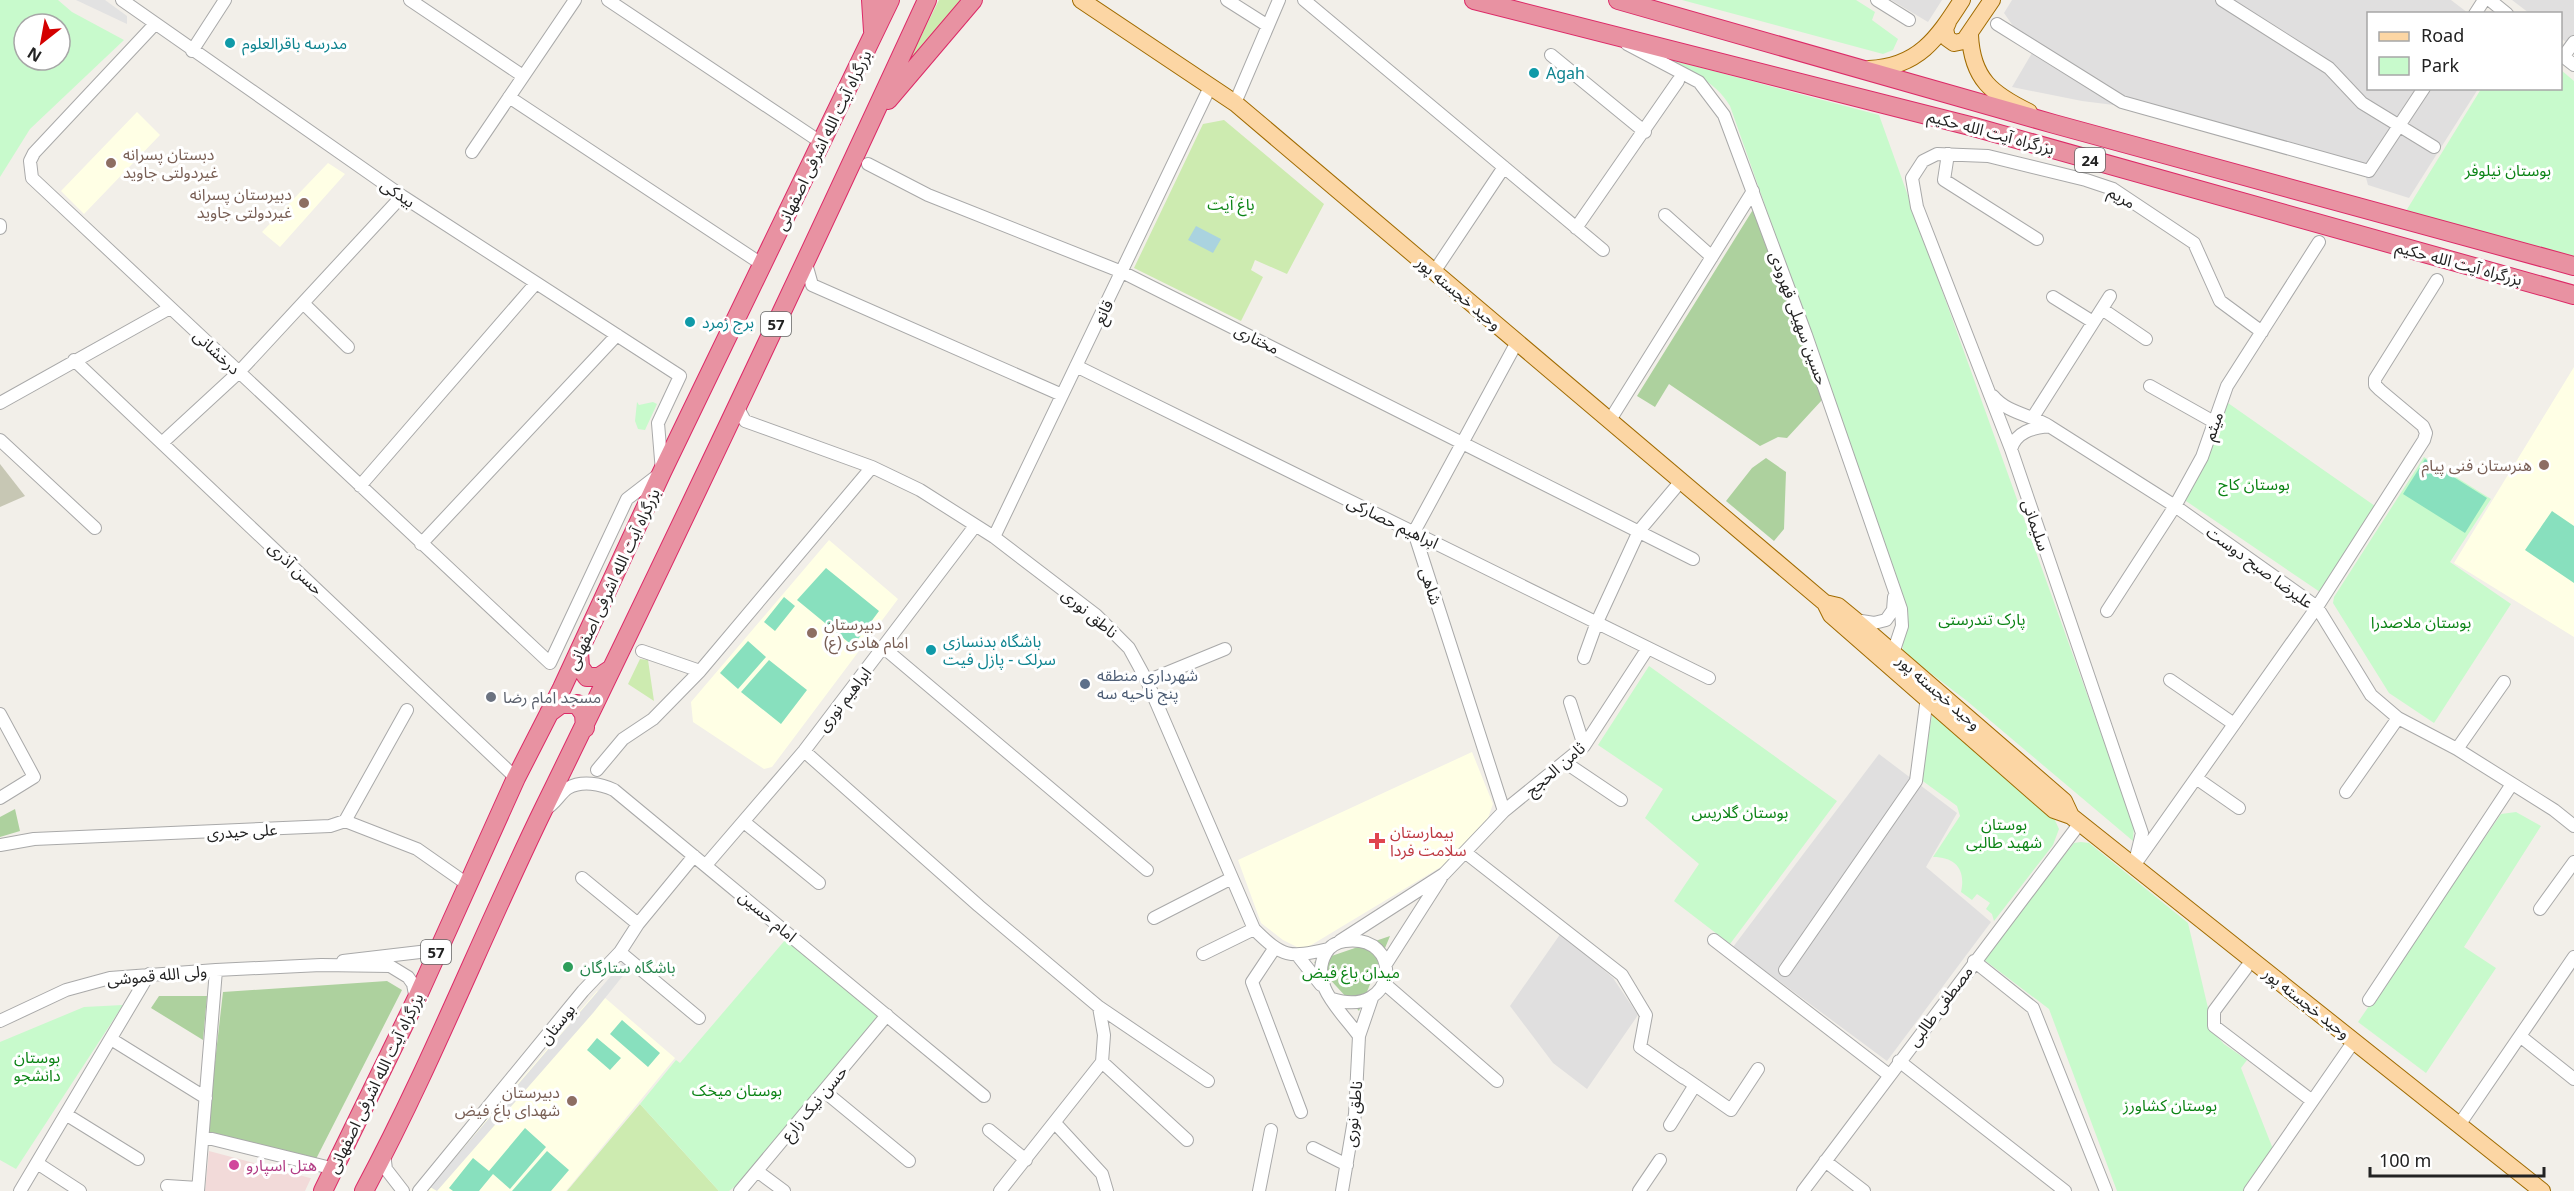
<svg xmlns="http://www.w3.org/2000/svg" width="2574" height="1191" viewBox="0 0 2574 1191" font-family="'Noto Sans','Noto Sans Arabic',sans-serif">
<rect width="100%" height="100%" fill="#f2efe9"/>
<path fill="#e0dfdf" d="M1891 0H1942L1928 22Z
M2012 0H2451L2468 13 2368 14V88L2478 89 2409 198 2368 185 2362 163 2193 115 2082 101 2012 87 2032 53 2004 13Z
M2512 0H2574V49L2561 38 2560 14 2529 13Z
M1879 754 1957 813 1926 867 1991 922 1887 1061 1733 947Z
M1561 933 1613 978 1638 1015 1587 1089 1553 1063 1510 1006Z"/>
<path fill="#f2dad9" d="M209 1151 310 1178H311L305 1191H205Z"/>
<path fill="#ffffe5" d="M137 112 160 135 84 214 61 191Z
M328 163 345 174 280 247 262 232Z
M2574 367V637L2454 563Z
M829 540 898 599 772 767 764 769 693 722 691 702Z
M1472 752 1493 804 1484 829 1464 853 1303 950 1283 940 1261 923 1238 860Z
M597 991 675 1058 566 1191H425Z"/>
<path fill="#c7c7b4" d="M0 464 25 496 0 507Z"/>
<path fill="#cdebb0" d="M939 0H968L899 80Z
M1224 120 1324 204 1287 274 1255 260 1251 270 1263 277 1241 321 1134 268 1203 124Z
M640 659 648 660 654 701 628 684Z
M640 1104 719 1191H567Z"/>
<path fill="#add19e" d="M1754 208 1822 400 1787 438 1778 437 1760 446 1669 384 1655 407 1637 396Z
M1766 458 1786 472 1784 529 1774 541 1726 501 1752 468Z
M15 809 20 831 0 837V817Z
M1390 936 1359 1011 1314 962Z
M387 981 402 990 316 1159 207 1132 223 992Z
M159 996H207L203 1040 151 1008Z"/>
<path fill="#c8facc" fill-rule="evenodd" d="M0 0H58L72 12 124 40 30 129 0 177ZM24 24H60V60H24Z
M1682 0H1856L1875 12 1872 20 1898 39 1893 50 1883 54Z
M1661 57 1879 115 2134 825 2133 841 1967 701 1903 652C1901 638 1910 626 1908 611L1730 106C1716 81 1686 69 1661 57Z
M2561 70 2574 81V259L2406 211 2481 89 2560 88Z
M637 402 639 405 653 402 657 404 645 430 638 429 635 421Z
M2228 403 2375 506 2320 592 2183 499 2207 461Z
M2424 457 2491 499 2450 562 2511 604 2434 723 2389 693 2333 603 2334 597Z
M1649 666 1837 801 1730 944 1674 901 1699 864 1645 818 1663 789 1598 745Z
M1933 711 2052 814 2059 829 2053 845 1994 921 1992 914 1986 909 1990 903 1977 894 1972 900 1961 892C1966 870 1956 857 1933 857L1960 816 1957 806 1920 779Z
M2516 812 2541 826 2464 947 2496 968 2426 1073 2358 1022 2501 814Z
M2081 842 2089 843 2188 923 2208 1008 2207 1026 2224 1044 2247 1060 2241 1068 2273 1149 2244 1191H2117L2049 1009 1983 959 2074 843Z
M786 939 878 1016 738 1184 729 1191H719L640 1104 676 1060 680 1063Z
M123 1005 16 1169 0 1160V1042L84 1007Z"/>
<path fill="#88e0be" d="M2425 459 2487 498 2465 533 2403 494Z
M2552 511 2574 526V583L2525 550Z
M826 568 879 611 853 646 797 600Z
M784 597 795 606 775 631 764 622Z
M748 641 766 657 738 689 720 673Z
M769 660 807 690 781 724 741 692Z
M622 1020 660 1053 648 1067 610 1034Z
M597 1038 621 1058 610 1070 587 1050Z
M525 1128 546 1147 510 1189 493 1174 479 1191H453L449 1188 473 1158 489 1171Z
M547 1151 569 1170 551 1191H512Z"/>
<path fill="#e2e2e2" d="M76 0H105L127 16V24Z
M623 962 630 967 593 1013 437 1191 430 1187Z"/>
<path fill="#aad3df" d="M1196 226 1221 239 1213 253 1188 240Z"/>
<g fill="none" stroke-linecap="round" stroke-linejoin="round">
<defs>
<path id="minor" d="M122 0 402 196 680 376 658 423 662 472 627 499 550 663 32 178 30 161 34 153 155 24
M410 0 523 76
M608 0 822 143
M1227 0 1268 26
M1304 0 1603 250
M1877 0 1909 20
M2222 0 2329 68 2362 103 2434 147
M2490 0 2507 14
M2475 14 2484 0
M1997 24 2122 102 2369 171 2424 88
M1627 44 1699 82 1724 115 1806 335 1901 609 1902 626 1891 659
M192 51 225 0
M2560 54 2574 65
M1551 55 1645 132
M2563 57 2574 42
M509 97 763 265
M1235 103 1279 0
M472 152 575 0
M1948 154 1944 180 2037 239
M868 164 928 195 1122 272 1693 559
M1665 215 1712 257
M0 225V228
M1576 228 1678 81
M805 260 812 285 1062 395
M1434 272 1504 167
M2053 297 2093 322
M303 303 348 347
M2102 309 2146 339
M74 360 516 778
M1076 366 1709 678
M2150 386 2214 422
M1993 396C2007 413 2031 415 2049 426L2175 506 2317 607 2371 695 2398 718 2457 749 2554 810 2574 826
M0 403 170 308
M738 408 745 421 872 467 920 490 994 537 1096 615 1129 648 1147 681 1254 929C1283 958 1289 958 1328 949
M2033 417 2110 296
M1610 420 1753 191
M0 440 95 528
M163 442 239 372 402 196
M2011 449C2016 432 2032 428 2049 426
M360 486 536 283
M994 537 1210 87
M421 544 617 335
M2107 611 2175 506 2202 457 2227 386 2319 242
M1855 620 1874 623 1886 620 1893 610 1894 597
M884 648 1147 870
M642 651 700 671
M1584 658 1597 622 1639 531 1681 481
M2170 680 2234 724
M1147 681 1225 649
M1570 702 1584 746
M0 714 34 777 0 798
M2457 749 2504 682
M804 751 979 906 1099 1007 1208 1081
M1566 763 1621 800
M597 770 623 739 653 719 700 671 872 467
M2196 778 2239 808
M2346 792 2398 718
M544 810C555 805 559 794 568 788 582 780 601 784 614 790L984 1096
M1504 811 1414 532 1517 342
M345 821 407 710
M744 822 819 883
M0 845 34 839 330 826 345 821 417 849 467 884
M1466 853 1622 975 1646 1015 1640 1047 1684 1078
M2138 860 2317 607 2424 440 2426 433 2423 426 2380 390 2375 385V379L2437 280
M706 865 804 751 975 526
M2134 866 2142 833 2011 449 1917 207 1912 178 1923 161 1937 154 1988 156 2086 180 2113 189 2194 243 2220 301 2262 332
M582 878 638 924
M2540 909 2574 862
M1154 918 1232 878
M1714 940 1889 1075
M1340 941 1444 874 1504 811 1584 746 1648 648
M1274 949 1252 982 1301 1112
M620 952 699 1018
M1203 954 1254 929
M1298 956 1321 985
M343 961 437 950
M1974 961 2033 1008 2106 1191
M1386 964 1441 878
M2246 968 2214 1011V1026L2311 1100
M1785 970 1916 781 1927 697
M1385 984 1497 1081
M1332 999C1398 1020 1405 933 1345 941 1337 942 1330 946 1326 953 1308 984 1342 1012 1359 1036
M2369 1000 2512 784
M0 1021 66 990 110 978 216 970 321 965 390 966 408 977 413 984 416 1000
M2520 1036 2574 1079
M111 1039 206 1098
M1899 1061 2065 1191
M1102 1062 1187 1140
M1679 1074 1731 1110 1758 1069
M824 1091 909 1161
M67 1115 138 1159
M1055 1123 1102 1174 1107 1191
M1670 1125 1695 1085
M2459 1125 2574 957
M989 1130 1026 1160
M204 1137 335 1169
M1313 1148 1347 1165
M384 1154 386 1169 403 1191
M1825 1161 1864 1191
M37 1163 80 1191
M757 1171 784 1191
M167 1186 198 1188
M20 1191 149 974
M198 1191 216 970
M419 1191 583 991 620 952 638 924 694 856
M740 1191 887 1015
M1000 1191 1102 1062 1104 1035 1099 1007
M1259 1191 1271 1130
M1342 1191 1355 1114 1359 1036 1372 998
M1639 1191 1660 1160
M1803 1191 2080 823
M2250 1191 2354 1041"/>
<path id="major" d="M1081 0 1235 103 1825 603 1831 615 2054 810 2071 816 2542 1191
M1948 22 1945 29 1947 38 1954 43 1964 41 1992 0
M1970 35C1972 79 1992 94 2029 112
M1869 69C1918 67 1937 39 1962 0
M1825 603 1838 606 1855 620 2064 801 2071 816"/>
<path id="highway" d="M871 0 873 31
M1474 0 1974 127 2574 295
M1618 0 2054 124 2574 266
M888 100 973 0
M579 652 580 667 587 677H599L611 669
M549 713 561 704H577L584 714 585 728
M323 1191 416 1000 516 778 562 688 662 472 890 0
M364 1191C431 1066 482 935 544 808 675 540 802 271 927 0"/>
</defs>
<use href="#minor" stroke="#a9a9a9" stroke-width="14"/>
<use href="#major" stroke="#a06b00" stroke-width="18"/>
<use href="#highway" stroke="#dc2a67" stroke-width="20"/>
<use href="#minor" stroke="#fff" stroke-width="12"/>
<use href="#major" stroke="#fcd6a4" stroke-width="16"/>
<use href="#highway" stroke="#e892a2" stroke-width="18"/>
</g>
<g fill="#0f9aa8" stroke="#fff" stroke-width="2">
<circle cx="230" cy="43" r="6"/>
<circle cx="1534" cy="73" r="6"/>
<circle cx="690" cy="322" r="6"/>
<circle cx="931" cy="650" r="6"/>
</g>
<g fill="#8d6e63" stroke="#fff" stroke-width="2">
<circle cx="111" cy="163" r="6"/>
<circle cx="304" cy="203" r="6"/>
<circle cx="2544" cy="465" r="6"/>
<circle cx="812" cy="633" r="6"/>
<circle cx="572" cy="1101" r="6"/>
</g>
<circle fill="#5c6f8a" stroke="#fff" stroke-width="2" cx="1085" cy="684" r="6"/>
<circle fill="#6b7280" stroke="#fff" stroke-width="2" cx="491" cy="697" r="6"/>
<path fill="#e0444e" stroke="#fff" stroke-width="2" d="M1374 832h6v6h6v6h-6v6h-6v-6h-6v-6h6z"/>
<circle fill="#2e9e5b" stroke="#fff" stroke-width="2" cx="568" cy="967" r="6"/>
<circle fill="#d1479c" stroke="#fff" stroke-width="2" cx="234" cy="1165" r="6"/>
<g text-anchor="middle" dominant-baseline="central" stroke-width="6" stroke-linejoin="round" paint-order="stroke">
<g fill="#fff" stroke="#646464" stroke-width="1.5">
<rect x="2075" y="148" width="30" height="24" rx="4.5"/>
<rect x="761" y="312" width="30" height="24" rx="4.5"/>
<rect x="421" y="940" width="30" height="24" rx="4.5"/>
</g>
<g font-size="15" font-weight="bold" fill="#222">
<text x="2090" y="160">24</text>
<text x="776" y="324">57</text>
<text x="436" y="952">57</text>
</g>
<g font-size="16" fill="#0d838f" stroke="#fff" text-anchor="start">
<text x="242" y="43">مدرسه باقرالعلوم</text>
<text x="1546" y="73">Agah</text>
<text x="702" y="322">برج زمرد</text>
<text x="943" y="641">باشگاه بدنسازی<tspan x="943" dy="18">سرلک - پازل فیت</tspan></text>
</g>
<g font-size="16" fill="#222" stroke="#fff">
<text transform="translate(1991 132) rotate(15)">بزرگراه آیت الله حکیم</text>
<text transform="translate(823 140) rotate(-64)">بزرگراه آیت الله اشرفی اصفهانی</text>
<text transform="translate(398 193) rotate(34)">بیدکی</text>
<text transform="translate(2122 197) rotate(30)">مریم</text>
<text transform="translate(2459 263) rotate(15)">بزرگراه آیت الله حکیم</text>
<text transform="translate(1459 293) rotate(40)">وحید خجسته پور</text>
<text transform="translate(1103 312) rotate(-64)">قانع</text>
<text transform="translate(1799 318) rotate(70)">حسین سهیلی قهرودی</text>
<text transform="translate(1257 339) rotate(26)">مختاری</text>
<text transform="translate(217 352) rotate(43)">درخشانی</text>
<text transform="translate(2213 426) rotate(-70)">میثم</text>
<text transform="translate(1393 522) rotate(26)">ابراهیم حصارکی</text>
<text transform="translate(2036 525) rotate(71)">سلیمانی</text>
<text transform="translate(2260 567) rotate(36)">علیرضا صبح دوست</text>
<text transform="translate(296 568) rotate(44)">حسن آذری</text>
<text transform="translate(613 579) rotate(-65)">بزرگراه آیت الله اشرفی اصفهانی</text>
<text transform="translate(1431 586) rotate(72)">شاهی</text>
<text transform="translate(1090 613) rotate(40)">ناطق نوری</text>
<text transform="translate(1939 692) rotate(41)">وحید خجسته پور</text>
<text transform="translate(844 699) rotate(-52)">ابراهیم نوری</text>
<text transform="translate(1555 769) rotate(-41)">ثامن الحجج</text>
<text transform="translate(242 831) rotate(-3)">علی حیدری</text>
<text transform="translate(768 916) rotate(40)">امام حسین</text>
<text transform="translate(157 975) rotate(-5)">ولی الله قموشی</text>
<text transform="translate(2307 1003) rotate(38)">وحید خجسته پور</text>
<text transform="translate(1940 1006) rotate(-53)">مصطفی طالبی</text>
<text transform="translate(557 1024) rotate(-51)">بوستان</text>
<text transform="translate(375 1083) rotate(-64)">بزرگراه آیت الله اشرفی اصفهانی</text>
<text transform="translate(814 1103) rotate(-50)">حسن نیک زارع</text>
<text transform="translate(1353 1114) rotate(-84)">ناطق نوری</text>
</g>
<g font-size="16" fill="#785e54" stroke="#fff" text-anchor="end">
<text x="123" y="154" text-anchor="start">دبستان پسرانه<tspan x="123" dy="18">غیردولتی جاوید</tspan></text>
<text x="292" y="194">دبیرستان پسرانه<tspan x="292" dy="18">غیردولتی جاوید</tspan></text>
<text x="2532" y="465">هنرستان فنی پیام</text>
<text x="824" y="624" text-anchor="start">دبیرستان<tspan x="824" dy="18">امام هادی (ع)</tspan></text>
<text x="560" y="1092">دبیرستان<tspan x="560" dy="18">شهدای باغ فیض</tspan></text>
</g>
<g font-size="16" fill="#0c8416" stroke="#fff">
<text x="2508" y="170">بوستان نیلوفر</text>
<text x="1231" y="204">باغ آیت</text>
<text x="2254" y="484">بوستان کاج</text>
<text x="1982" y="619">پارک تندرستی</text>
<text x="2421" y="622">بوستان ملاصدرا</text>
<text x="1740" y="812">بوستان گلاریس</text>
<text x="2004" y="824">بوستان<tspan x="2004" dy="18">شهید طالبی</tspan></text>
<text x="1351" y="972">میدان باغ فیض</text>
<text x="37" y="1057">بوستان<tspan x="37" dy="18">دانشجو</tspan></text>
<text x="737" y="1090">بوستان میخک</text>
<text x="2170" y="1105">بوستان کشاورز</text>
</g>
<g font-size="16" fill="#4e5e75" stroke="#fff" text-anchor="start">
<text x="1097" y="675">شهرداری منطقه<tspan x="1097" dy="18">پنج ناحیه سه</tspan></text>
</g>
<g font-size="16" fill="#5b616d" stroke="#fff" text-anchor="start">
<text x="503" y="697">مسجد امام رضا</text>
</g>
<g font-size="16" fill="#be3a42" stroke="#fff" text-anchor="start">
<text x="1390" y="832">بیمارستان<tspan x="1390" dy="18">سلامت فردا</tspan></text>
</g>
<g font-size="16" fill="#27864d" stroke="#fff" text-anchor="start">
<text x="580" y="967">باشگاه ستارگان</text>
</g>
<g font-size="16" fill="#b23c85" stroke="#fff" text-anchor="start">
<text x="246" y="1165">هتل اسپارو</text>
</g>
</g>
<rect x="2367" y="12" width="195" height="78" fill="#ffffff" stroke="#a7a7a7" stroke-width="1.5"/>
<rect x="2379" y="32" width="30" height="9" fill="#fcd6a4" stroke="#a7a7a7" stroke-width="1.5"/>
<text x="2421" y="42" font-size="18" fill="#222222">Road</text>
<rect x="2379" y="57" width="30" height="18" fill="#c8facc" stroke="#a7a7a7" stroke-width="1.5"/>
<text x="2421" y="72" font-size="18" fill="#222222">Park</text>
<g transform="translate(42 42) rotate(211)"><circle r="28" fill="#ffffff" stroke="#a7a7a7" stroke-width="1.5"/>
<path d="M0-4.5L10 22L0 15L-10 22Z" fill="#d40000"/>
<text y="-9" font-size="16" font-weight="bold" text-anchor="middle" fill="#222222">N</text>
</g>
<path d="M2370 1167v9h174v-9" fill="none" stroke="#222222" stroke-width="3"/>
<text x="2379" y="1167" font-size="18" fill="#222222" stroke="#ffffff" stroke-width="4.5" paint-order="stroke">100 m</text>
</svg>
